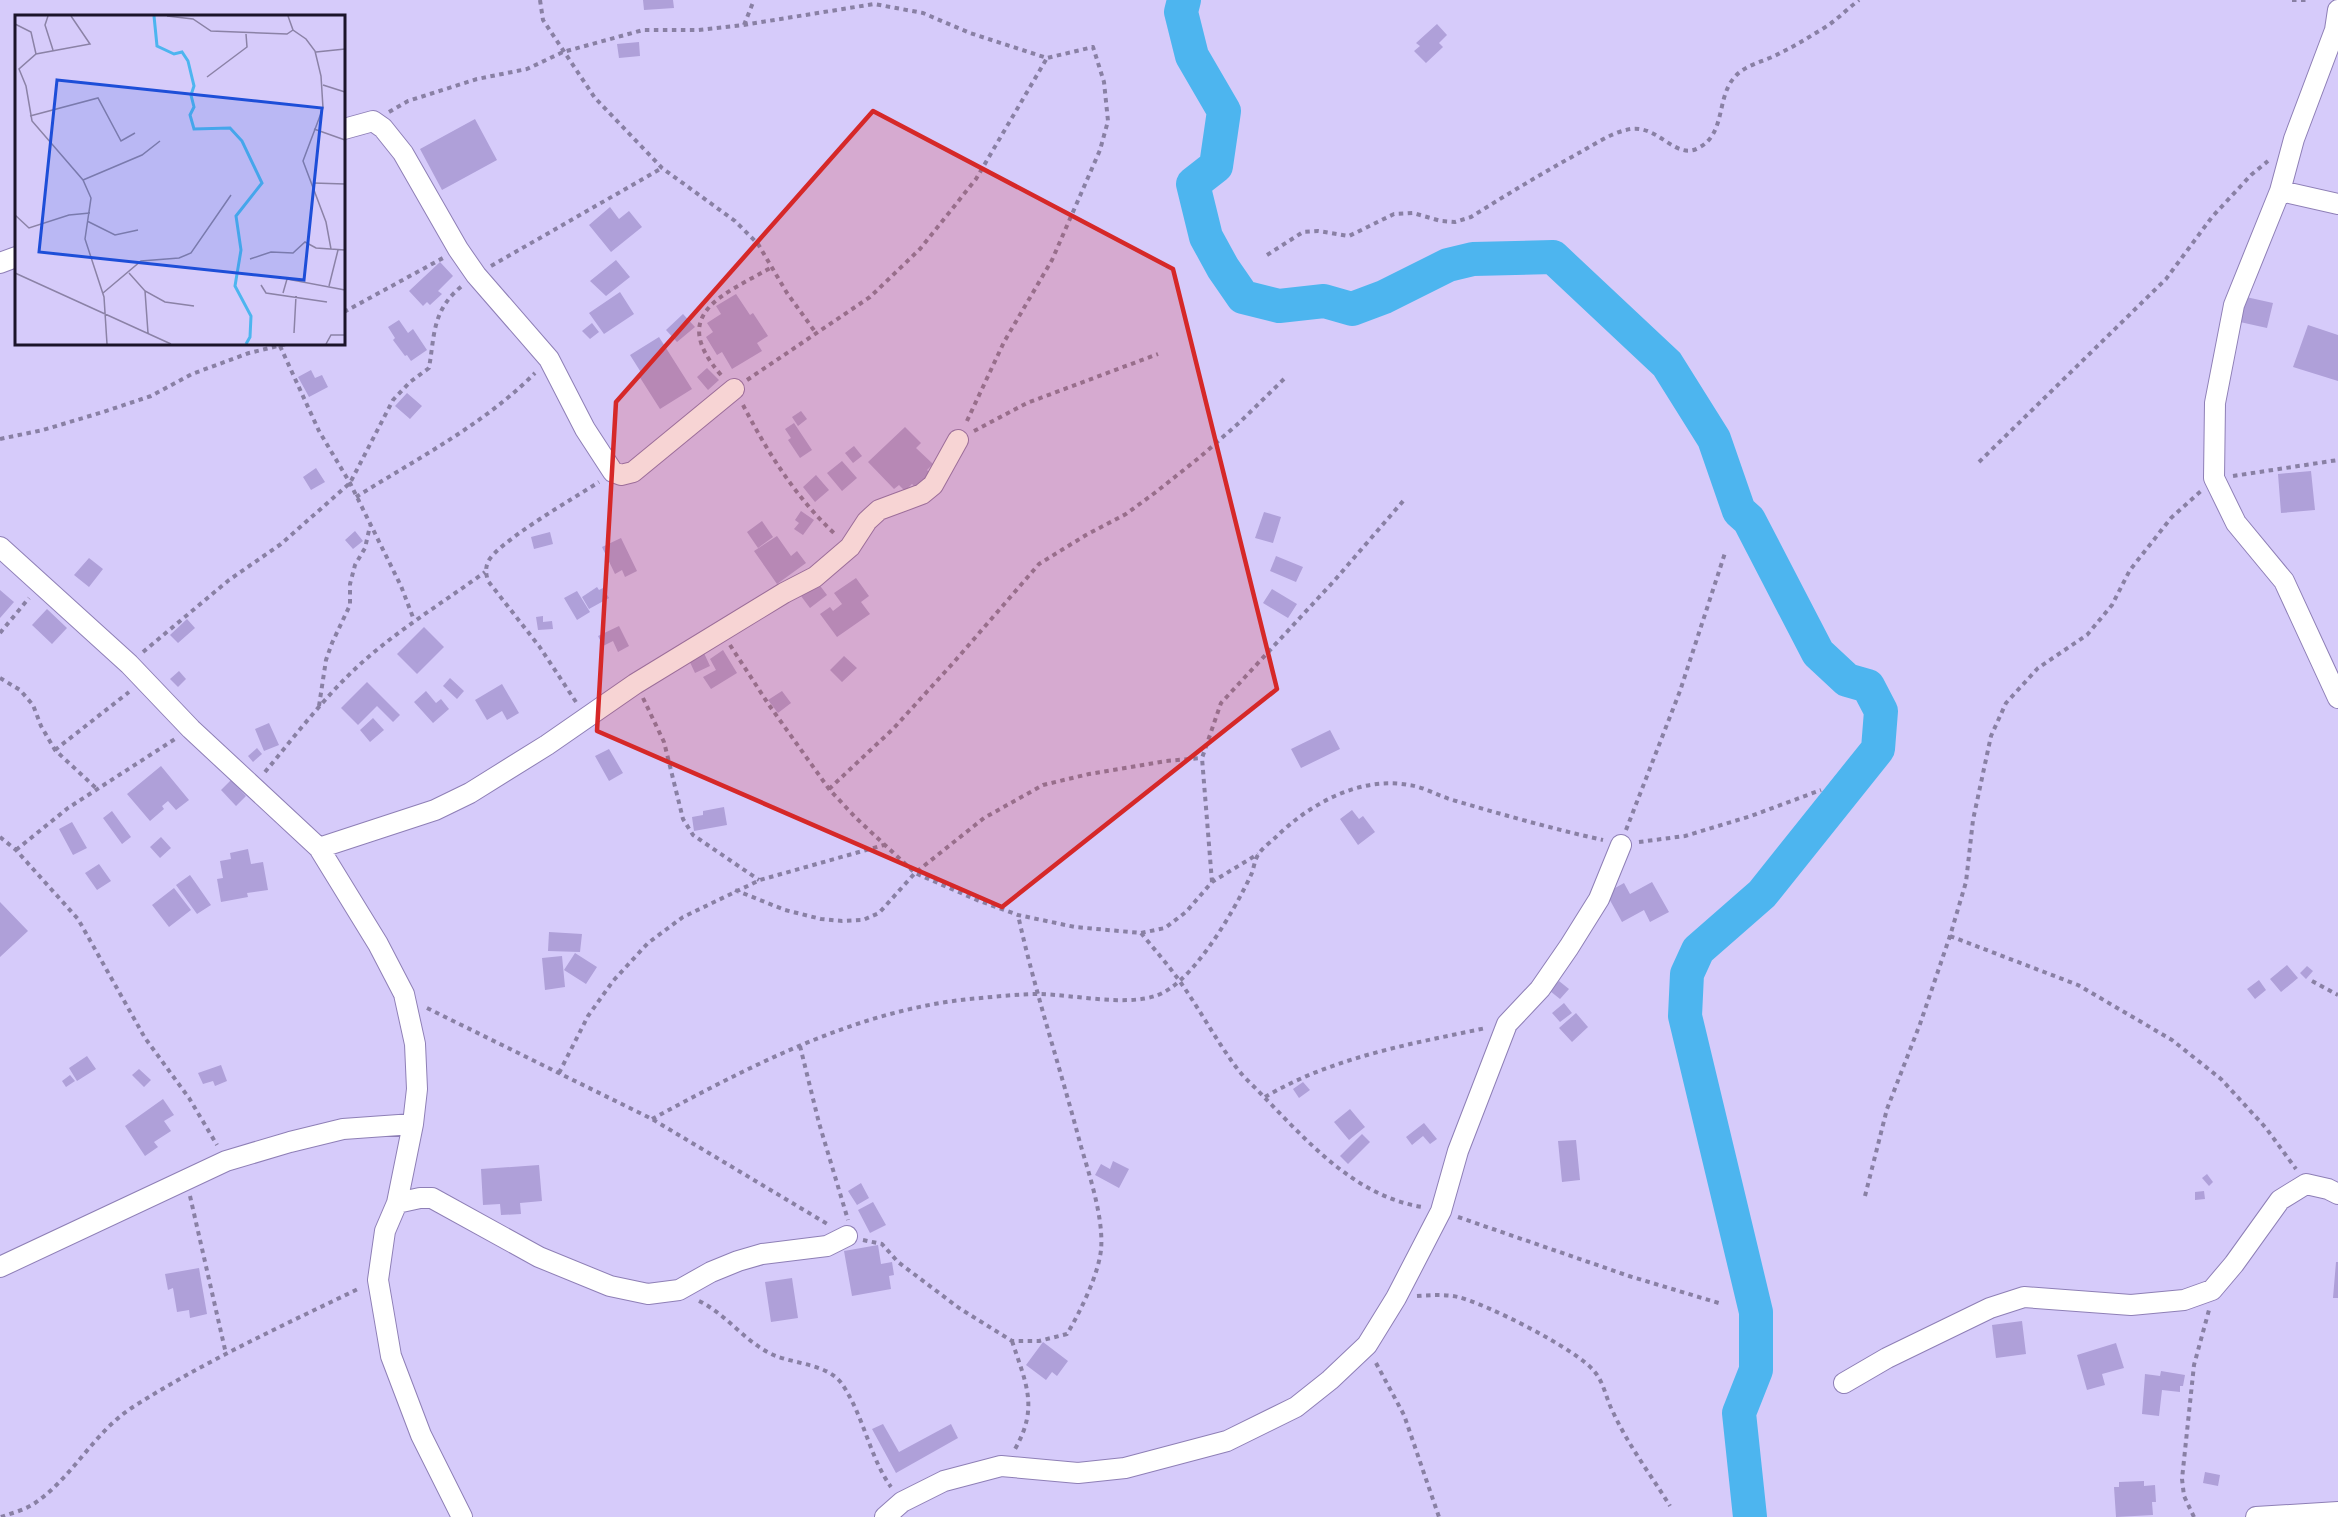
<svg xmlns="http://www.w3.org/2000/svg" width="2338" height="1517" viewBox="0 0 2338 1517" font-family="'Public Sans',sans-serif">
<rect width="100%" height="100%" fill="#d6cbfa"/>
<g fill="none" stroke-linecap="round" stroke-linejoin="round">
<path stroke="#4db5ef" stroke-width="34" d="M1184 0 1181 12 1192 56 1224 111 1216 166 1193 184 1206 237 1223 268 1243 297 1279 306 1324 301 1352 309 1384 297 1448 265 1473 259 1553 257 1667 364 1714 439 1739 511 1749 520 1818 653 1847 680 1868 686 1881 711 1878 749 1762 894 1698 950 1687 974 1685 1016 1756 1312V1370L1739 1413 1750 1517"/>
</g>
<path fill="#afa0d9" d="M643 0H673L674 8 644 10Z
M1437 24 1447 35 1439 43 1443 47 1426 63 1414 51 1420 46 1416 43Z
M639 42 640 56 619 58 617 44Z
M475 119 497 160 442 190 420 149Z
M610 207 619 219 629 211 642 227 611 252 589 225Z
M616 260 630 277 606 296 590 281Z
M440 262 453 276 438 291 442 294 430 305 427 302 423 306 409 291Z
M620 292 634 314 604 334 589 313Z
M736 294 750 315 753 313 768 336 757 343 762 351 732 369 722 352 717 355 706 337 713 332 707 323 721 314 716 306Z
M2246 297 2273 303 2267 328 2240 322Z
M683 314 695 327 677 342 666 330Z
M399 320 408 333 413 329 427 350 411 361 407 355 405 356 393 340 395 338 388 327Z
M592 323 599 332 590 339 582 331Z
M2308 325 2338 335V381L2293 367Z
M659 337 692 389 660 409 639 376 642 374 630 355Z
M707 368 719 380 708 390 697 377Z
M311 370 315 378 322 375 328 387 309 397 298 377Z
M407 393 422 406 410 419 395 406Z
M801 411 807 419 798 426 792 417Z
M794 423 812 450 800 458 788 440 791 438 785 429Z
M905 427 921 443 916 448 933 464 927 470 931 474 916 488 912 484 905 491 899 485 894 489 868 462Z
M854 446 862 456 853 463 845 453Z
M842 461 857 478 842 491 827 473Z
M316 468 325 482 311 490 303 477Z
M2311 471 2315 510 2281 513 2278 474Z
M816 475 829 490 815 502 803 487Z
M801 511 814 520 803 535 794 529 799 523 795 520Z
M1264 512 1281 517 1273 543 1255 538Z
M762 521 773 537 758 548 747 532Z
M355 531 363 541 353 549 345 540Z
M550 532 553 544 534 549 531 537Z
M777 536 791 556 797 551 806 563 777 584 754 551Z
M621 538 637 571 625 577 622 570 615 574 602 547Z
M1276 556 1303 567 1296 582 1270 571Z
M89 558 103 569 89 587 74 575Z
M856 578 869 596 861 602 870 614 837 637 820 614 830 607 833 611 842 604 834 593Z
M818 583 827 595 810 608 801 596Z
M597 587 599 590 603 588 609 598 589 609 582 597Z
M1272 589 1297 604 1288 618 1263 603Z
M0 590 14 602 0 618Z
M577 591 590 612 577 620 564 598Z
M47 609 67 628 52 644 32 625Z
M543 616V622L552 621 553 629 538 630 536 617Z
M187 619 195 628 178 643 170 635Z
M619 626 629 646 618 652 613 641 603 646 598 636Z
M424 627 444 647 417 674 397 654Z
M723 650 737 673 711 689 703 677 716 670 710 659Z
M703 651 710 666 695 673 688 658Z
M844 656 857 668 842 682 830 670Z
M179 671 186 679 178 687 170 679Z
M450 678 464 691 457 699 443 686Z
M367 682 400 715 393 722 377 706 358 725 341 708Z
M502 684 519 713 507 720 502 711 487 720 475 700Z
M426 691 436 703 441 699 449 709 433 723 414 702Z
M782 691 791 703 778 713 768 700Z
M373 718 384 730 370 742 360 730Z
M269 723 279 745 264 751 255 729Z
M1330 730 1340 749 1301 768 1291 749Z
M257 748 262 754 253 762 248 756Z
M609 749 623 773 609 781 595 756Z
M161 766 189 800 176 810 168 801 162 806 164 809 150 821 127 794Z
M231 780 246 796 236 806 221 790Z
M724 807 727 825 694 831 692 817 703 815V811Z
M1352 810 1359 819 1363 816 1375 832 1358 845 1340 819Z
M112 811 131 837 122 844 103 818Z
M72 822 87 848 73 855 59 829Z
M161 837 171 848 160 858 150 847Z
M248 849 251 864 263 862 268 890 247 893 248 897 221 902 217 879 223 878 220 861 231 859 230 853Z
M99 864 111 881 97 890 85 873Z
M190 875 211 905 197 914 176 885Z
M1652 882 1669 912 1650 922 1644 910 1622 922 1606 893 1624 883 1630 894Z
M174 888 191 910 169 927 152 905Z
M0 902 28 931 0 957Z
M549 932 582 934 580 952 548 951Z
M575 953 597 967 586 984 564 970Z
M562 956 565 987 545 990 542 958Z
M2287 965 2298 978 2281 992 2270 979Z
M2307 966 2313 971 2306 979 2300 973Z
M2259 980 2266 990 2255 999 2247 989Z
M1559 981 1569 989 1560 999 1550 991Z
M1564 1003 1572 1013 1560 1022 1552 1013Z
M1576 1013 1588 1027 1572 1042 1559 1028Z
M87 1056 96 1069 77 1081 69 1068Z
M221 1065 227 1081 215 1086 213 1081 203 1084 198 1073Z
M139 1069 151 1080 144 1087 132 1075Z
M70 1075 75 1081 66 1087 62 1081Z
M1303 1082 1310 1090 1299 1098 1293 1089Z
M163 1099 174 1115 164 1121 171 1131 154 1142 158 1147 145 1156 125 1126Z
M1350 1109 1365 1127 1349 1140 1334 1122Z
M1424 1123 1437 1139 1430 1144 1423 1136 1412 1145 1406 1137Z
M1362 1134 1370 1142 1348 1164 1340 1156Z
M1576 1140 1580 1180 1562 1182 1558 1141Z
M1113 1161 1129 1169 1119 1188 1095 1175 1101 1164 1110 1169Z
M539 1165 542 1201 520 1203 521 1214 501 1215 500 1204 483 1205 481 1169Z
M2207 1174 2213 1182 2209 1186 2202 1178Z
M861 1183 869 1198 857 1205 848 1191Z
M2204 1191 2205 1199 2195 1200V1192Z
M873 1202 886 1225 870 1233 858 1210Z
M878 1245 881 1264 892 1262 894 1275 889 1276 891 1289 852 1296 844 1251Z
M2336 1262H2338V1298H2333Z
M199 1268 207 1314 190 1318 189 1310 177 1312 173 1288 168 1290 165 1274Z
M792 1278 798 1318 771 1322 765 1282Z
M2022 1321 2026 1354 1996 1358 1992 1325Z
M1043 1342 1068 1361 1057 1376 1052 1372 1046 1380 1026 1365Z
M2116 1343 2124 1368 2102 1374 2105 1385 2087 1390 2077 1355Z
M2161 1371 2185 1375 2183 1386H2180V1392L2162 1390 2159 1416 2142 1414 2145 1374 2160 1376Z
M883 1424 899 1452 951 1424 958 1438 896 1473 872 1429Z
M2205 1472 2220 1475 2218 1486 2203 1483Z
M2144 1481V1486L2155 1485 2156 1502H2152L2153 1515 2116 1517 2114 1487H2119V1482Z"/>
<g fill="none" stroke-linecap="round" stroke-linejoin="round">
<defs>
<path id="minor" d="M2338 10 2335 30 2294 139 2280 191 2234 305 2215 403 2214 478 2236 523 2284 581 2338 698
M344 129 373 121 383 128 403 153 458 249 476 275 549 359 585 429 613 472 621 475 633 472 734 389
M2280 191 2338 204
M0 263 16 257
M0 547 129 664 191 729 319 848 378 944 404 994 415 1044 417 1089 413 1124 397 1203 385 1231 378 1280 391 1356 421 1435 462 1517
M319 848 435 810 470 793 547 745 635 684 784 593 815 577 850 547 867 521 879 510 922 494 933 485 958 440
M397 1203 420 1198H432L539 1257 610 1286 648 1294 679 1290 711 1272 738 1261 762 1254 827 1246 847 1236
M0 1267 226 1161 290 1142 343 1129 413 1124
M1844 1383 1887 1358 1990 1308 2024 1297 2131 1305 2184 1300 2212 1290 2234 1264 2280 1200 2306 1184 2328 1189 2338 1194
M885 1517 902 1502 944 1481 1001 1466 1078 1473 1125 1468 1227 1441 1296 1407 1330 1380 1367 1345 1396 1298 1441 1211 1458 1151 1507 1024 1540 989 1569 947 1599 899 1621 845
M2256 1517 2338 1512"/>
</defs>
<use href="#minor" stroke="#8e7fb6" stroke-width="22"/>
<path stroke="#8980a4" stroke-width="4" stroke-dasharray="4.5 4.5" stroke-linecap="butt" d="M540 0 543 20 595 98 662 168 735 221 758 244 787 293 816 333
M2292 0H2310
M744 25 754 0
M389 112 408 101 477 79 527 69 563 52 643 30H698L743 25 874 4 923 13 970 33 1047 58 1093 47 1104 82 1108 121 1100 150 1052 260 1004 342 966 423
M1267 255 1303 232 1318 231 1349 236 1394 214 1413 213 1441 221 1455 222 1471 217C1506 195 1541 174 1577 154 1592 146 1609 134 1626 130 1658 121 1675 163 1700 147 1725 133 1717 99 1733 79 1744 64 1765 62 1780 53 1795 46 1809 37 1824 28 1837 20 1847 9 1859 0
M491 266 662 168
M344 312 443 258
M280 346 319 431 350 483 401 586 414 620
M721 375C667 313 724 295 772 267
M747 380 870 297 920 249 976 179 1047 58
M743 405C768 453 796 498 836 535
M974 431 1027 403 1158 354
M0 439 43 430 103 412 151 396 192 374 249 353 286 344
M1979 462 2166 279 2212 217 2251 175 2268 161
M2233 476 2338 460
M356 497C418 458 483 425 535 373
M0 633 29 598
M730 645 769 705 829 789 856 818 915 873 977 900 1018 915 1075 927 1141 933 1165 928 1186 912 1212 882 1258 854
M143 652 229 580 281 544 350 483 393 400 410 382 429 368C435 333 432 310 463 285
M0 678 20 690 33 705 41 726 55 750 97 789
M643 698 664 742 683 819 693 835 759 880
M576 702 539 646 488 581C486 574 485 569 488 562 497 542 576 497 599 482
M319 706 326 660 332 643 350 605V584L355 565 365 548 370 526
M55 750 129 692
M265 772C299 731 332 687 373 653 409 623 448 599 485 572
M829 789 893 729 954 662 1039 564 1086 535 1126 514 1156 492 1200 457 1240 422 1286 377
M1626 830 1680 691 1725 553
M0 837 16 850 78 919 145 1038 189 1098 217 1145
M1639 842 1685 836 1751 816 1821 790
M16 850 68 808 175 739
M1212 882 1202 758 1221 703 1334 581 1404 500
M735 890 785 910 821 919 842 921 863 920 879 913 915 873 984 818 1043 785 1089 774 1166 761 1202 758
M1141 933C1155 950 1169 966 1181 983 1200 1010 1216 1040 1236 1067 1244 1078 1255 1087 1264 1097 1309 1143 1355 1196 1422 1207
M1950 936 2078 985 2172 1040 2221 1079 2266 1128 2296 1169
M2312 981 2338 995
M427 1008 652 1119 829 1225
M800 1046 819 1123 848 1220
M559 1073 588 1016 613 981 648 943 683 917 760 880 884 845
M1265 1097C1333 1057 1410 1044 1486 1028
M652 1119C754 1064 863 1007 981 998 1001 996 1021 994 1041 994 1073 995 1125 1006 1155 996 1192 985 1234 911 1251 875 1254 869 1254 861 1258 855 1262 848 1271 842 1277 836 1311 803 1361 776 1409 785 1425 787 1440 797 1456 801 1504 815 1553 829 1603 840
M190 1196 226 1354
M1865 1196 1887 1109 1920 1024 1950 936 1966 882 1973 820 1991 736 2006 703 2038 668 2087 635 2112 605 2130 570 2171 518 2201 491
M1458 1217 1629 1276 1722 1304
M863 1240 882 1244 898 1262 959 1308 1012 1341H1039L1067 1334C1080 1312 1098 1276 1101 1250 1104 1218 1089 1174 1080 1143 1060 1067 1035 992 1018 915
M1417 1296C1431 1295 1445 1294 1458 1297 1487 1304 1576 1349 1594 1371 1604 1382 1606 1399 1613 1412 1628 1445 1651 1475 1670 1506
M699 1301C728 1315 746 1344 776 1356 797 1364 829 1365 842 1384 864 1416 869 1456 891 1487
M1012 1341C1026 1384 1039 1407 1015 1449
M1376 1363 1404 1415 1439 1517
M1 1517C12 1513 25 1510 35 1503 73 1477 94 1432 133 1407 205 1361 284 1325 360 1288
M2194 1517 2184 1496 2182 1479 2194 1365 2209 1310"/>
<use href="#minor" stroke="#fff" stroke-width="20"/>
</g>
<path fill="#d62828" fill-opacity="0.2" stroke="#d62828" stroke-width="4.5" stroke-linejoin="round" d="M873 111 1173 269 1277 689 1002 907 597 731 616 402Z"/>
<g transform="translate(15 15)">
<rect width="330" height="330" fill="#d6cbfa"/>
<path fill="none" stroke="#4db5ef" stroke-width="3" d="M139 1 142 31 159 39 167 37 173 46 179 71 176 80 179 92 175 100 179 114 215 113 227 126 247 168 221 201 226 235 220 271 236 301 235 322 231 329"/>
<path fill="none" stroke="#8b82a6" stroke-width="1.5" d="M33 1 30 10 38 35M56 1 75 29 21 39 4 54 11 71 17 106 68 165 76 183 70 224 89 282 92 329M152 1 178 4 196 16 272 19 278 15M273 1 278 15 291 24 300 36 306 61 308 93 288 146 311 207 316 234M0 9 16 17 21 39M301 37 330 34M192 62 232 32 231 19M308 70 330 77M15 101 83 83 106 126 120 118M299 114 330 125M68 165 127 140 145 126M298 168 330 169M0 200 14 213 54 200 75 198M72 206 100 220 123 215M235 244 256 237 278 238 290 227 301 233 330 235M0 258 156 329M114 258 130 276 150 287 179 291M246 270 251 278 312 287M314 271 323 235M130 276 133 318M88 278 126 246 164 243 176 238 216 180M268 278 272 264 330 275M279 318 281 281M311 329 316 320H330"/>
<path fill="#1d4ed8" fill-opacity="0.15" stroke="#1d4ed8" stroke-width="3" d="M42 65 307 93 289 265 24 237Z"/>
<rect width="330" height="330" fill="none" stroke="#1b1429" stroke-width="3"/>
</g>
</svg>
